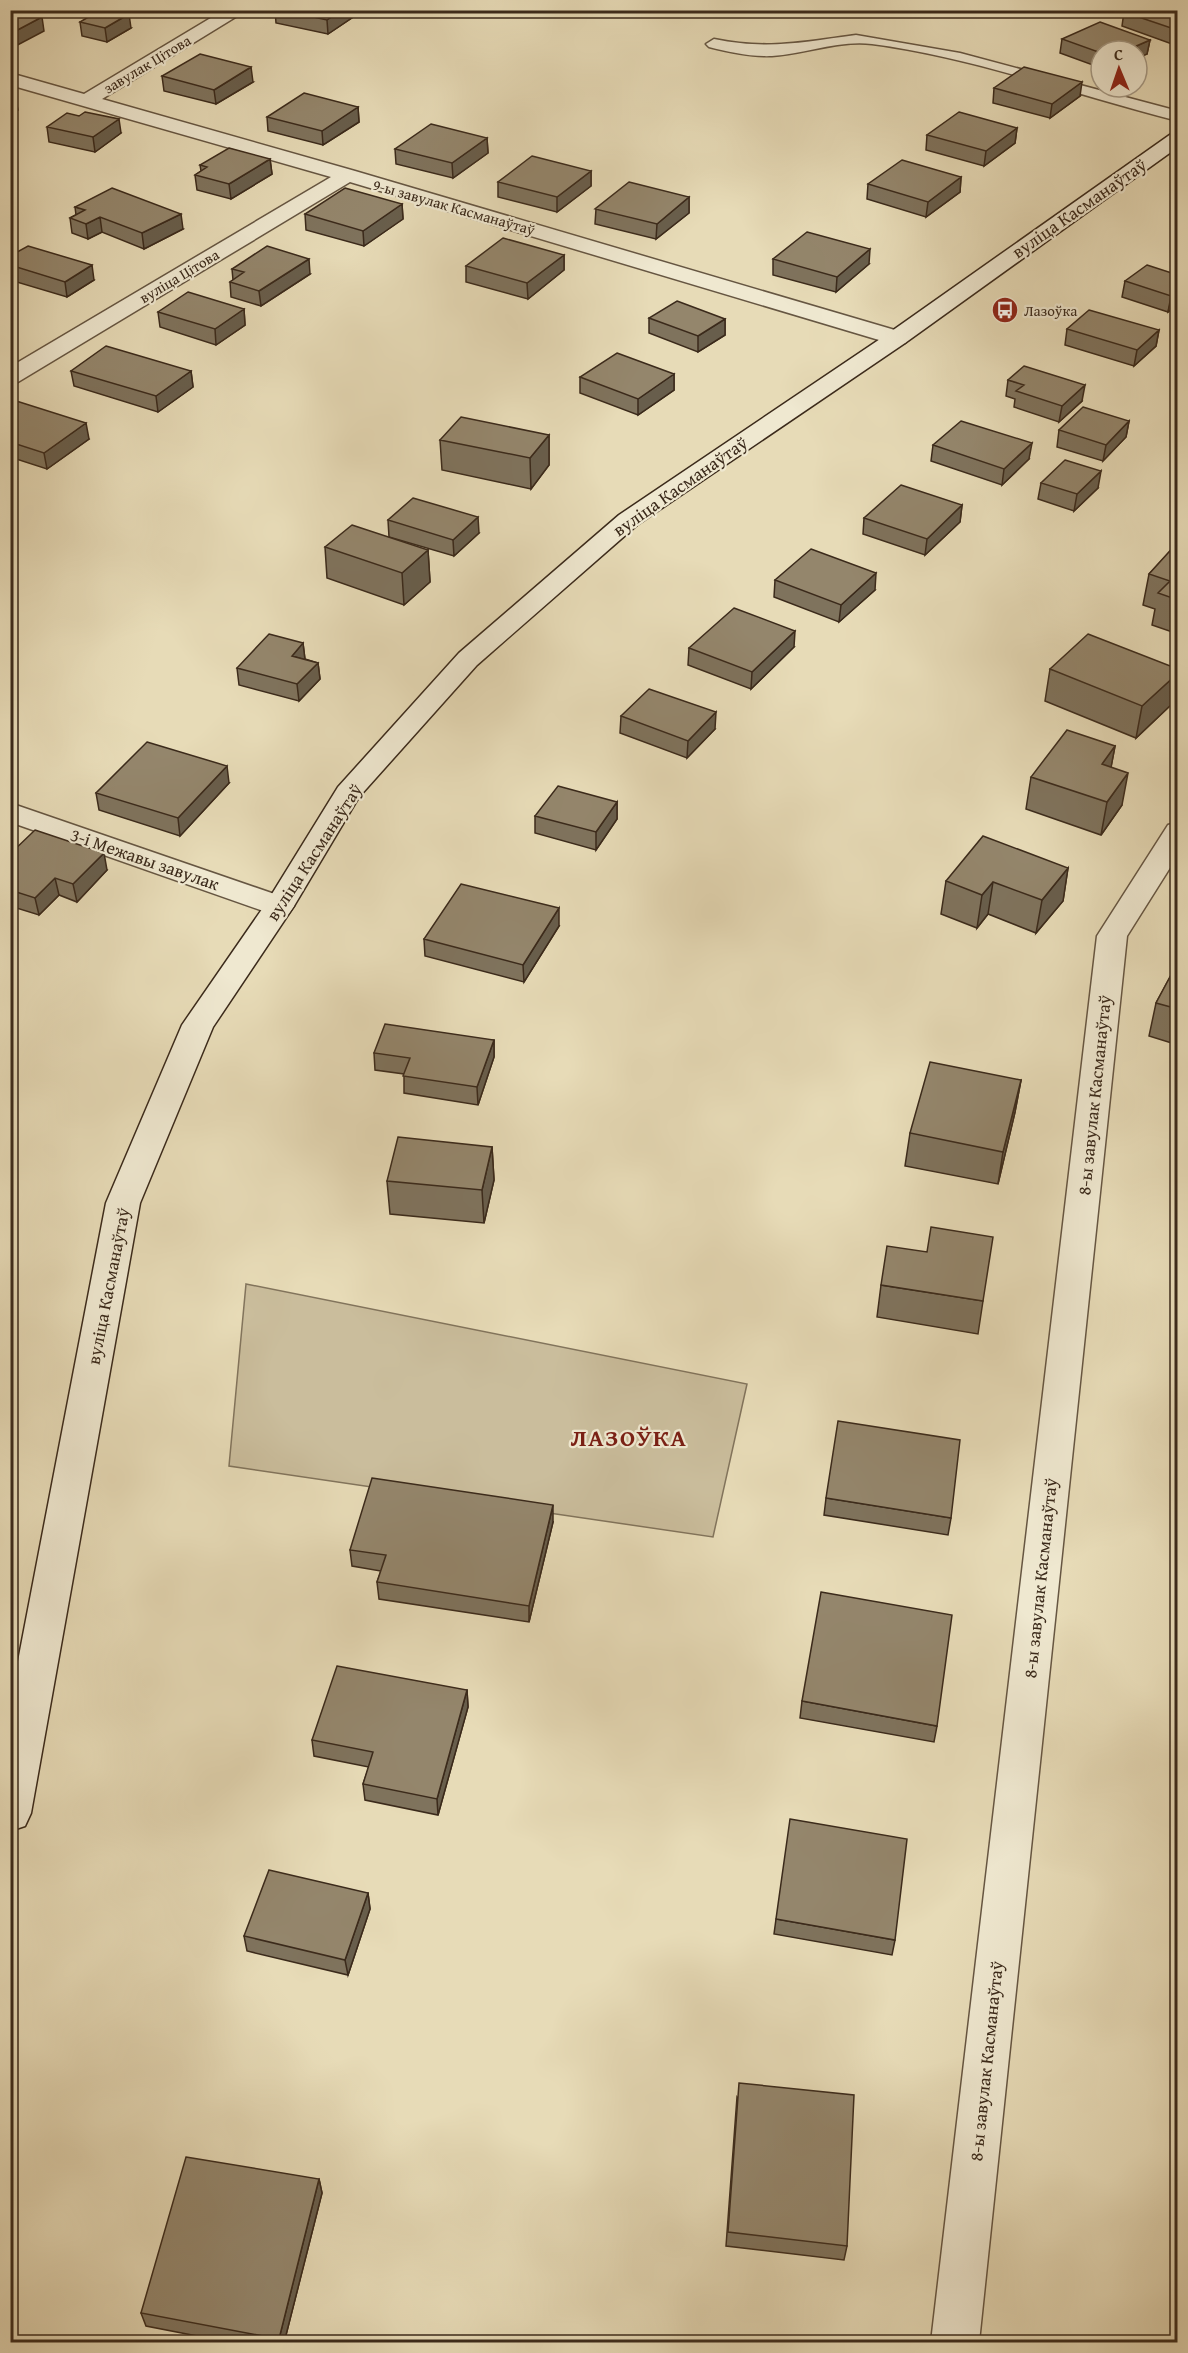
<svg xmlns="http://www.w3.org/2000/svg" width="1188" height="2353" viewBox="0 0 1188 2353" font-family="'Gentium Book Plus',serif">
<rect width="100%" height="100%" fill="#e7dbb7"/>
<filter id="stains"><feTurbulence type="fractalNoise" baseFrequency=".00333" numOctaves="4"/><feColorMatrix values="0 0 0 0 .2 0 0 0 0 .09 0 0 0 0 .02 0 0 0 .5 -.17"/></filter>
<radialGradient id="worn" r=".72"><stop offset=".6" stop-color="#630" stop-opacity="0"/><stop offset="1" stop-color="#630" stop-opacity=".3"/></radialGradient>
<path fill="#cabd9c" stroke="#82745c" stroke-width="1.5" d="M246 1284 747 1384 713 1537 229 1466Z"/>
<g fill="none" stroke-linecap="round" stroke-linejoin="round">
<defs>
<path id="service" d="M856 35 960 53 1178 111V121C1078 96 973 57 872 44 838 40 805 54 772 56 751 57 729 52 709 47L706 44 714 39C768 50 803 42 856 35Z"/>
<path id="minor" d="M224 10H247L102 99 355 171 905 333 908 338 905 343H889L350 182 18 382 10 384V367L331 177 10 85V73L84 94Z
M10 803 289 899 294 906 289 913 279 915 269 913 10 822Z
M1178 822V855L1127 936 979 2342H931L1097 936 1168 825Z"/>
<path id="secondary" d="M1178 132V147L905 343 637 525 477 665 359 797 294 906 213 1027 140 1203 31 1813 25 1826 10 1831V1703L106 1203 182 1025 267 902 338 787 459 653 619 515 889 333 1171 134Z"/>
</defs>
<use href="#service" stroke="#665642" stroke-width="3"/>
<use href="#minor" stroke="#665642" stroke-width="3"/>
<use href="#secondary" stroke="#3b2a1b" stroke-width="3"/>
<use href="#service" fill="#efe8d0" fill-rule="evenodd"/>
<use href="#minor" fill="#efe8d0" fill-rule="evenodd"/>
<use href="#secondary" fill="#efe8d0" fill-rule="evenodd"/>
</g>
<path fill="#7f735d" stroke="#3b2a1b" stroke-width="1.5" d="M275 10H359V13L328 34 276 23Z
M1178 10 1172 44 1122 26 1124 12Z
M80 22 131 28 107 42 82 36Z
M1062 39 1150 40 1147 54 1101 51V68L1060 53Z
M162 76 253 82 216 104 164 91Z
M994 88 1080 96 1050 118 993 103Z
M358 107 359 122 323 145 268 131 267 117Z
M79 116 121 133 95 152 49 142 47 127Z
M1017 128 1015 143 984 166 926 150 927 135Z
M487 138 488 153 453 178 396 164 395 149Z
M270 159 272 174 231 199 197 190 195 175 201 171 200 165Z
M591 171V186L557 212 498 197V182Z
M961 177 960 192 926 217 867 199 868 184Z
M689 197V213L656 239 595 224 596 209Z
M402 204 403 219 364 246 306 230 305 214Z
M75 207 183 229 144 249 102 232 88 239 72 233 70 218 76 215Z
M1178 233V251L1173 249 1176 234Z
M564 255V270L528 299 466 282V266Z
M10 256 94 280 67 297 10 280Z
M773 259 869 264 836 292 773 275Z
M232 269 310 274 261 306 231 297 230 282 233 280Z
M1178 275 1168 312 1122 297 1125 281Z
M244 309 245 325 216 345 160 327 158 312Z
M649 318 725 319V335L698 352 649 333Z
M1067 329 1159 330 1156 346 1134 366 1065 345Z
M71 371H191L193 387 158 412 74 386Z
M674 374V390L638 415 580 393V377Z
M1008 380 1082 401 1059 422 1014 407 1015 399 1006 396Z
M10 399 89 439 47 469 10 457Z
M1129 421 1126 437 1103 461 1057 447 1059 430Z
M549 435V465L531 489 442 470 440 440Z
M933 445 1029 459 1002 485 931 461Z
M1041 483 1098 488 1074 511 1038 499Z
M962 505 960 522 925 555 863 534 864 518Z
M388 520 479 533 454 556 389 537Z
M1178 543V634L1152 625 1155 609 1143 605 1149 574Z
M325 547 428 550 430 582 404 605 327 578Z
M775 580 875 590 839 622 774 597Z
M303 643 305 659 318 663 320 679 299 701 239 685 237 668Z
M794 647 751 689 688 665 689 648Z
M1050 669 1174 702 1136 738 1045 701Z
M621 716 715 729 687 758 620 733Z
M1115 746 1111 767 1122 805 1101 835 1026 809 1031 777Z
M229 783 180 836 99 810 96 793Z
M617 802V819L596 850 535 833V816Z
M10 854 107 870 77 902 59 895 39 915 10 906Z
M1068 868 1063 901 1036 933 988 914 977 928 941 914 946 881Z
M559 926 524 982 425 956 424 939Z
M1178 962V1045L1149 1036 1156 1003Z
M494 1040V1057L478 1105 404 1093V1074L375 1070 374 1053Z
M1021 1080 1015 1112 998 1184 905 1166 910 1133Z
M492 1147 494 1180 484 1223 390 1214 387 1181Z
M881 1285 983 1301 978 1334 877 1317Z
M826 1498 951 1518 948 1535 824 1515Z
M553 1522 529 1622 379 1599 377 1582 381 1571 352 1566 350 1550Z
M467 1690 468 1707 438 1815 365 1800 363 1784 369 1767 314 1756 312 1740Z
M802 1701 937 1726 934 1742 800 1718Z
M368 1893 370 1909 348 1975 247 1951 244 1936Z
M776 1919 895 1940 892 1955 774 1934Z
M737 2097 847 2246 844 2260 726 2246Z
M319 2179 322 2193 284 2343H233L146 2326 141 2313Z"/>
<path fill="#685e4c" stroke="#3b2a1b" stroke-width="1.5" d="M341 10H359V13L328 34 327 20Z
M129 14 131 28 107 42 105 28Z
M42 17 44 31 10 49V34Z
M1178 28V41L1172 44 1174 29Z
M1150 40 1147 54 1137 59V51H1125Z
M251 67 253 82 216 104 214 90Z
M1082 82 1080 96 1050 118 1052 104Z
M15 95 18 110 10 114V98Z
M358 107 359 122 323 145 322 131Z
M119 119 121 133 95 152 93 137Z
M1017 128 1015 143 984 166 986 151Z
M487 138 488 153 453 178 452 163Z
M270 159 272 174 231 199 229 184Z
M591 171V186L557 212V197Z
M961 177 960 192 926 217 928 202Z
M689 197V213L656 239 657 224Z
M402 204 403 219 364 246 363 231Z
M181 214 183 229 144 249 142 233Z
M100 217 102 232 88 239 86 224Z
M870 249 869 264 836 292 837 277Z
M564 255V270L528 299 527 283Z
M309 259 310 274 261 306 259 291Z
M92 265 94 280 67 297 65 282Z
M1178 291V305L1168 312 1171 296Z
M244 309 245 325 216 345 215 329Z
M725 319V335L698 352V336Z
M1159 330 1156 346 1134 366 1137 350Z
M191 371 193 387 158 412 156 396Z
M674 374V390L638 415V399Z
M1085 385 1082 401 1059 422 1062 406Z
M1129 421 1126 437 1103 461 1106 445Z
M86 423 89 439 47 469 44 453Z
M549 435V465L531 489 530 458Z
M1032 443 1029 459 1002 485 1004 469Z
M1101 471 1098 488 1074 511 1077 494Z
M962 505 960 522 925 555 927 539Z
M478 517 479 533 454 556 453 540Z
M428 550 430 582 404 605 402 573Z
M876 573 875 590 839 622 841 605Z
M795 631 794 647 751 689 752 672Z
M303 643 305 660 292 656Z
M318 663 320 679 299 701 297 684Z
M1178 673V683L1174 702 1136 738 1142 706Z
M716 712 715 729 687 758 688 741Z
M1115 746 1109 778 1102 764Z
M227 766 229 783 180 836 178 818Z
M1128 773 1122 805 1101 835 1107 802Z
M617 802V819L596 850V832Z
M104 853 107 870 77 902 73 884Z
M1068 868 1063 901 1036 933 1042 900Z
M55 878 59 895 39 915 35 898Z
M993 882 988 914 977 928 982 895Z
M559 908V926L524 982 523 965Z
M494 1040V1057L478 1105 477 1087Z
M1021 1080 1015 1112 998 1184 1003 1152Z
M492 1147 494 1180 484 1223 482 1190Z
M553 1505V1522L529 1622V1606Z
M467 1690 468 1707 438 1815 437 1799Z
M368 1893 370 1909 348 1975 345 1960Z
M319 2179 322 2193 284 2343H280L279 2339Z"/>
<path fill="#94866c" stroke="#3b2a1b" stroke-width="1.5" d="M17 10 42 17 10 34V14Z
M100 10H113L129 14 105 28 80 22Z
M281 10H341L327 20Z
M1128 10H1178V28L1174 29 1124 12Z
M1100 22 1150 40 1125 51H1101V53L1062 39Z
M200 54 251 67 214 90 162 76Z
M1024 67 1082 82 1052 104 994 88Z
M304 93 358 107 322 131 267 117Z
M85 112 119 119 93 137 47 127 67 113 79 116Z
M959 112 1017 128 986 151 927 135Z
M431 124 487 138 452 163 395 149Z
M229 148 270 159 229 184 195 175 207 167 200 165Z
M532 156 591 171 557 197 498 182Z
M902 160 961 177 928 202 868 184Z
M629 182 689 197 657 224 595 209Z
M112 188 181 214 142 233 100 217 86 224 70 218 85 210 75 207Z
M345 188 402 204 363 231 305 214Z
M807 232 870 249 837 277 773 259Z
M503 238 564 255 527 283 466 266Z
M28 246 92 265 65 282 10 265V256Z
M267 246 309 259 259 291 230 282 244 272 232 269Z
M1147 265 1178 275V291L1171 296 1125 281Z
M188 292 244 309 215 329 158 312Z
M677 301 725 319 698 336 649 318Z
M1089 310 1159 330 1137 350 1067 329Z
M106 346 191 371 156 396 71 371Z
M617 353 674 374 638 399 580 377Z
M1024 366 1085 385 1062 406 1016 391 1024 385 1008 380Z
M10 399 86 423 44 453 10 442Z
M1083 407 1129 421 1106 445 1059 430Z
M461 417 549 435 530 458 440 440Z
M961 421 1032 443 1004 469 933 445Z
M1065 460 1101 471 1077 494 1041 483Z
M901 485 962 505 927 539 864 518Z
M413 498 478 517 453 540 388 520Z
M352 525 428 550 402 573 325 547Z
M1177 543H1178V600L1158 593 1170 581 1149 574Z
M811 549 876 573 841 605 775 580Z
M734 608 795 631 752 672 689 648Z
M269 634 303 643 292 656 318 663 297 684 237 668Z
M1088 634 1178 669V673L1142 706 1050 669Z
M649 689 716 712 688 741 621 716Z
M1067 730 1115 746 1102 764 1128 773 1107 802 1031 777Z
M147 742 227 766 178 818 96 793Z
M558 786 617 802 596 832 535 816Z
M35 830 104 853 73 884 55 878 35 898 10 890V854Z
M983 836 1068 868 1042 900 993 882 982 895 946 881Z
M461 884 559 908 523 965 424 939Z
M1178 962V1009L1156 1003Z
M385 1024 494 1040 477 1087 403 1076 410 1058 374 1053Z
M930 1062 1021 1080 1003 1152 910 1133Z
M398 1137 492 1147 482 1190 387 1181Z
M931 1227 993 1237 983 1301 881 1285 887 1246 927 1252Z
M838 1421 960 1440 951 1518 826 1498Z
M372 1478 553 1505 529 1606 377 1582 386 1555 350 1550Z
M821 1592 952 1615 937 1726 802 1701Z
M337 1666 467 1690 437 1799 363 1784 373 1752 312 1740Z
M790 1819 907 1839 895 1940 776 1919Z
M269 1870 368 1893 345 1960 244 1936Z
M739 2083 854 2095 847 2246 728 2232Z
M186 2157 319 2179 279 2339 141 2313Z"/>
<defs>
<symbol id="bus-disc" viewBox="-11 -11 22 22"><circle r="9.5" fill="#8f2418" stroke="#efe8d0"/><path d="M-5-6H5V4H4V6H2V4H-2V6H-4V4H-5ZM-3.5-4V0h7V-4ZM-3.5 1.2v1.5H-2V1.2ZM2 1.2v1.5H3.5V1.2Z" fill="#fff"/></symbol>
</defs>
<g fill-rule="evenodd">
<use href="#bus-disc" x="990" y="295" width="30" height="30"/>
</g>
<g text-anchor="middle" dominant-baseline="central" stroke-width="4.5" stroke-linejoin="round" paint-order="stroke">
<g font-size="15" fill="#3b2a1b" stroke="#efe8d0">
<text transform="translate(147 64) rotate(-31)">завулак Цітова</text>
<text transform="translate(454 207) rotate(16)">9-ы завулак Касманаўтаў</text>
<text transform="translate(179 276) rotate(-31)">вуліца Цітова</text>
</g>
<g font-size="15" fill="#3b2a1b" stroke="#efe8d0" text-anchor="start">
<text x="1024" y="310">Лазоўка</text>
</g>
<g font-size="18" fill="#3b2a1b" stroke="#efe8d0">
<text transform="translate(1079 208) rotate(-35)">вуліца Касманаўтаў</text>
<text transform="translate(680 486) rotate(-35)">вуліца Касманаўтаў</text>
<text transform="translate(314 852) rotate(-57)">вуліца Касманаўтаў</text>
<text transform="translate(145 859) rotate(19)">3-і Межавы завулак</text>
<text transform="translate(1094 1095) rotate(-84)">8-ы завулак Касманаўтаў</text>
<text transform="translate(108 1286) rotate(-79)">вуліца Касманаўтаў</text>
<text transform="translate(1040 1578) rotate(-84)">8-ы завулак Касманаўтаў</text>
<text transform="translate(986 2061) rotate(-84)">8-ы завулак Касманаўтаў</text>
</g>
<g font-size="24" font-weight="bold" letter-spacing="1.5" fill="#7a1f14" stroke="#efe8d0">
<text x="629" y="1437">ЛАЗОЎКА</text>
</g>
</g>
<rect width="1188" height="2353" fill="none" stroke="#e7dbb7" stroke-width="36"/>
<rect x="12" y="12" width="1164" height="2329" fill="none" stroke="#3b2a1b" stroke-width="3"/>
<rect x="18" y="18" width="1152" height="2317" fill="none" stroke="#3b2a1b" stroke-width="1.5"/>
<g transform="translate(1119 69) rotate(358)"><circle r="28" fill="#efe8d0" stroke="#a79c88" stroke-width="1.5"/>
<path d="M0-4.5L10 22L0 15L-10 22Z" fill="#8f2418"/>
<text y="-9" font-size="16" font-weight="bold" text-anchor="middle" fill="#3b2a1b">С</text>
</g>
<rect width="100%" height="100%" filter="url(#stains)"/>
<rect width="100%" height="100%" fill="url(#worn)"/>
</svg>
